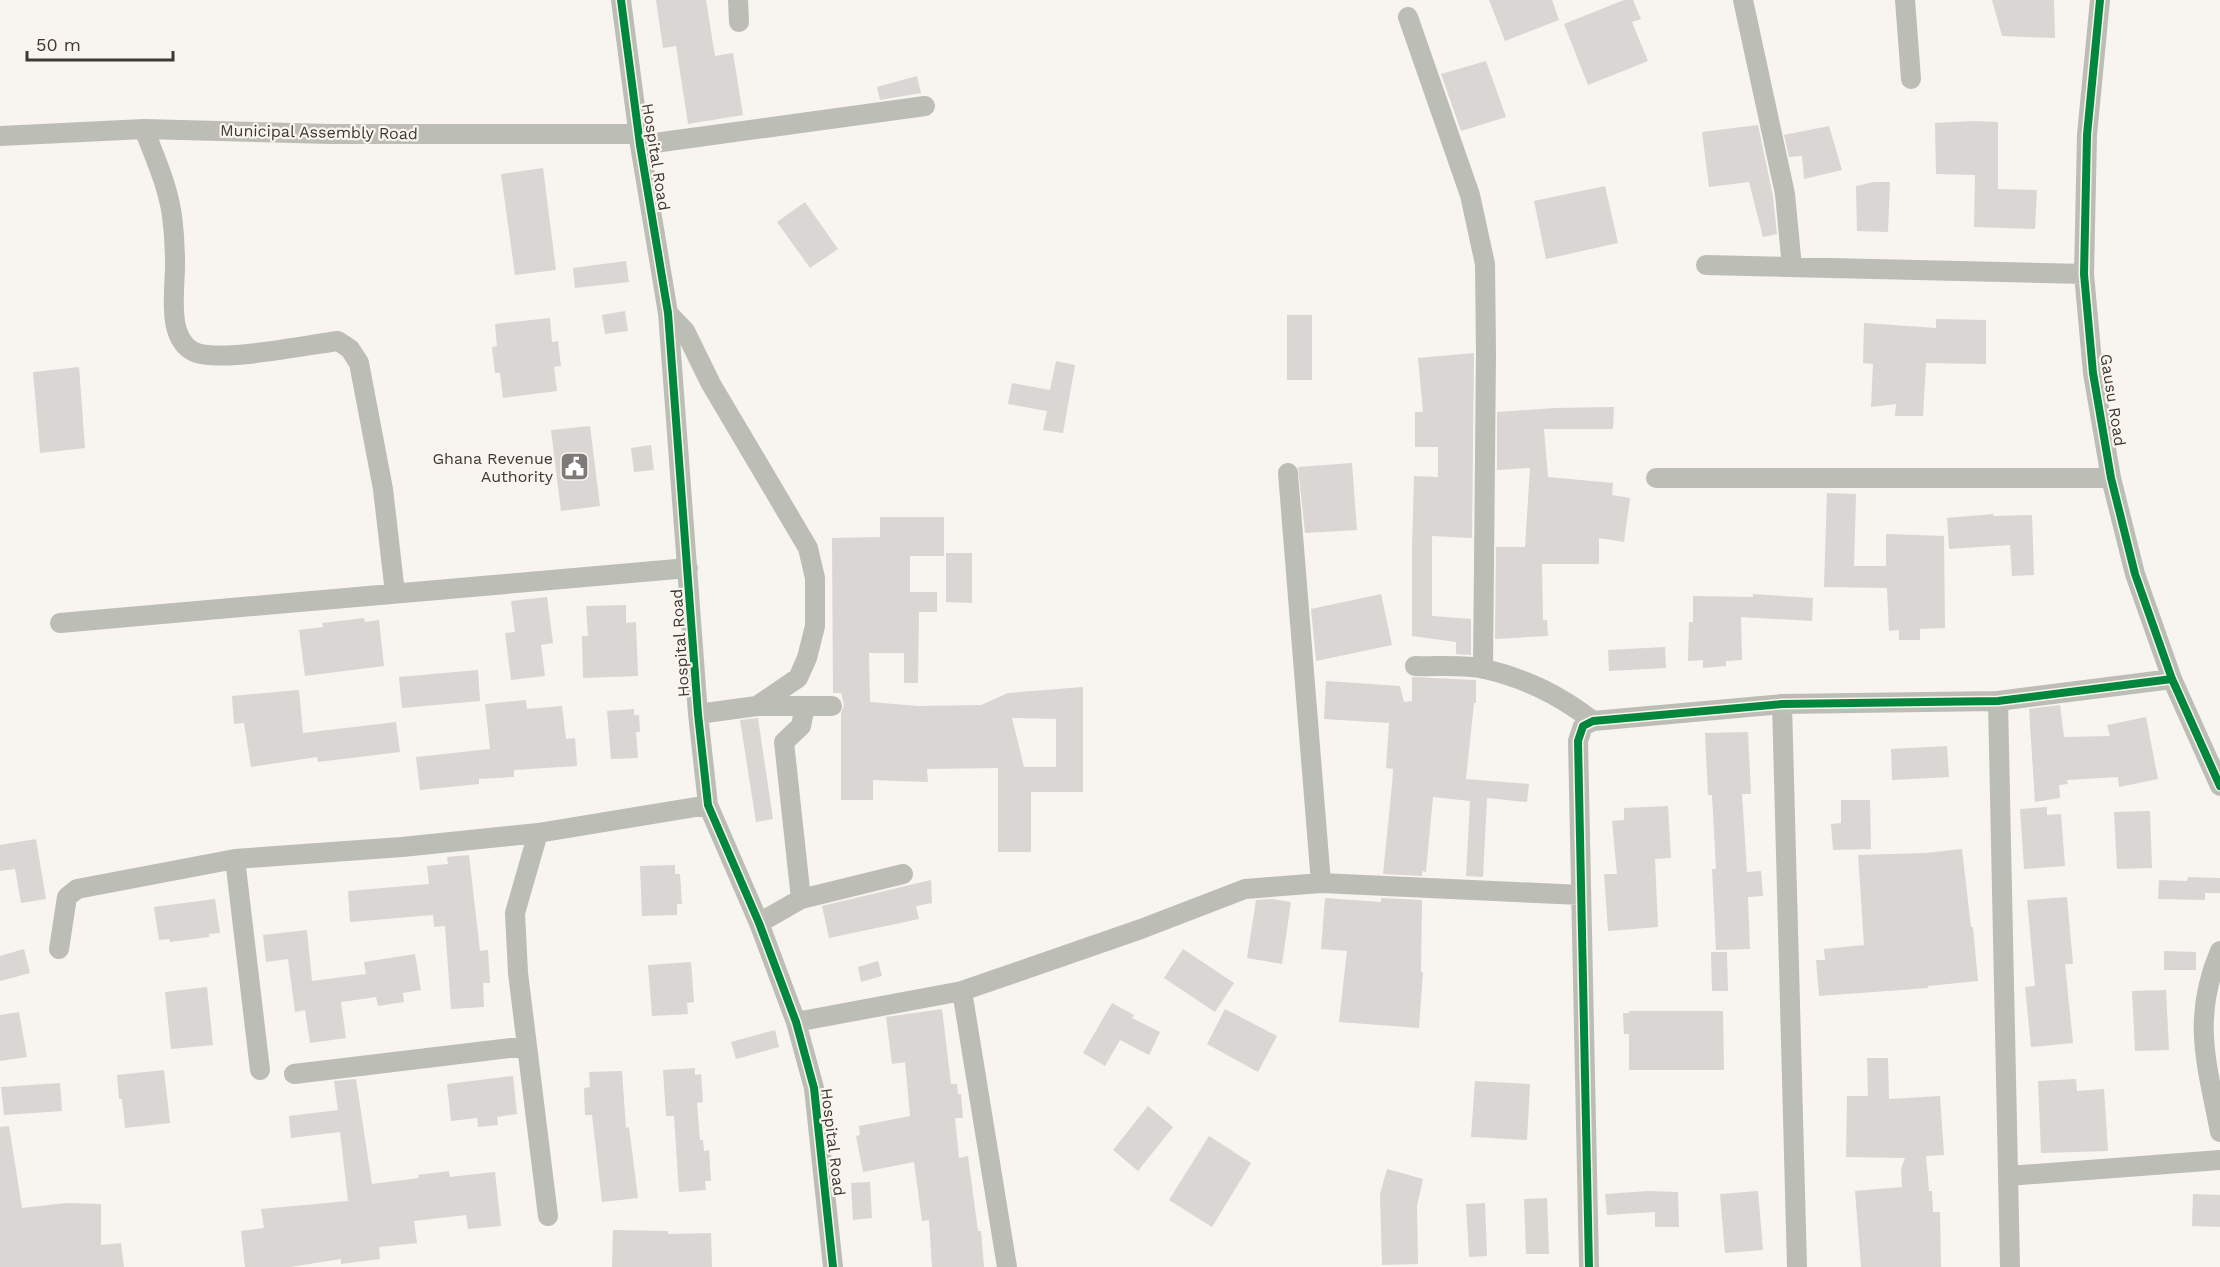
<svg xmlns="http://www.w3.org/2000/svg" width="2220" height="1267" viewBox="0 0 2220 1267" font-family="'Work Sans',sans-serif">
<rect width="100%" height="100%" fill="#f8f4f0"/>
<path fill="#d9d6d3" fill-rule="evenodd" d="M656 0H706L715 56 733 53 743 115 688 124 676 46 663 48Z
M1489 0H1552L1559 20 1505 41Z
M1624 0H1633L1641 19 1632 22 1648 61 1588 85 1564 24Z
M1992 0H2054L2055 38 2002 36Z
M1486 61 1506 117 1461 131 1441 74Z
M917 76 921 93 880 100 877 87Z
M1972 121 1998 122V189L2037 190 2035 229 1974 227 1975 175 1936 174 1935 123Z
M1758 125 1773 196 1777 234 1763 237 1749 182 1709 187 1702 132Z
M1829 126 1842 170 1804 179 1802 156 1789 157 1784 135Z
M543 168 556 270 515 275 501 174Z
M1874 182H1890L1888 232 1857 231 1856 186Z
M1605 186 1618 243 1546 259 1534 201Z
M805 202 838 249 810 268 777 222Z
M626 261 629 282 575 288 573 268Z
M625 311 628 331 605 334 602 315Z
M1287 315H1312V380H1287Z
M550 318 552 342 558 341 561 366 554 367 557 391 503 398 500 373H495L492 347 497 346 495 324Z
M1936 319 1986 320V364L1926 363 1923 416H1895L1896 404 1871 407 1873 364 1863 363 1864 323 1936 328Z
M1474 353 1472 538 1432 536V616L1471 619V655L1456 654V642L1412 636V549L1414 476 1438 477V447H1415V412H1423L1418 358Z
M1056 361 1075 365 1063 433 1043 430 1047 411 1008 404 1012 383 1050 390Z
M79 367 85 448 40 453 33 372Z
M1614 407 1613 429H1544L1548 477 1613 483 1612 495 1630 498 1624 542 1599 538V564H1542L1543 620H1547L1548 636 1495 639 1496 547H1525L1530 468 1497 470V412L1555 408Z
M590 426 600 506 561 511 551 430Z
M651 445 654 470 634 472 631 448Z
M1352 463 1357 530 1305 533 1298 467Z
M1827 493 1856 494 1854 566H1886V534L1944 536 1945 628 1920 629V640H1899V630L1889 631 1887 588 1824 587Z
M1993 514 1994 516 2032 515 2034 575 2012 576 2010 545 1949 549 1947 518Z
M880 517H944V556H910V592H937V612H919L918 683H904V653H869L870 702 918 706 981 705 1008 693 1083 687V792H1031V852H998V768L927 769 928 782 873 780V800H841V713L844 705 841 693H833L832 538 880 537ZM1012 718 1056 719V767H1024Z
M946 553H972V603L946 602Z
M1381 594 1392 645 1316 661 1311 609Z
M1753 594 1813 598 1812 621 1741 617 1742 660 1726 661V666L1703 668V660L1688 661 1689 622H1693V596L1753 597Z
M547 597 553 643 541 645 545 676 511 680 505 633 515 632 511 601Z
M626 605V623L636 622 638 676 583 678 582 636H588L586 606Z
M364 618 365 622 379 620 384 666 305 676 299 630 323 627 322 623Z
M1665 647 1666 668 1609 671 1608 650Z
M478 670 480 701 402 708 399 677Z
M1412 677 1476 680V703H1474L1466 779 1529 784 1527 802 1487 798 1483 877 1466 876 1470 801 1433 797 1426 872 1422 871V876L1383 874 1392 785 1393 769 1386 768 1389 723 1324 719 1326 681 1400 686 1404 702 1412 701Z
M299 690 303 733 396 722 400 752 318 762 317 757 251 767 244 723 234 724 232 696Z
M526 700 527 709 562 706 566 739 575 738 577 766 514 770V777L479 779V784L420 790 416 757 490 749 485 704Z
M2060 705 2064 737 2110 736 2107 725 2146 717 2158 779 2119 787 2118 777 2067 780 2068 784 2059 785 2060 798 2035 802 2029 709Z
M634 709V715H639L640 732H636L638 758 611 759 607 711Z
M758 718 773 819 756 822 740 720Z
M1748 732 1751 794H1742L1747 872 1761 871 1763 896 1748 897 1750 949 1716 950 1712 869H1716L1712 795H1708L1705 733Z
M1947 746 1949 777 1892 780 1891 749Z
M1841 800H1870L1871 849 1833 850 1831 824 1841 823Z
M1668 806 1671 858 1655 859 1658 927 1608 931 1604 874H1617L1612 821 1624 820V808Z
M2047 807V815L2061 814 2065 866 2024 869 2020 809Z
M2150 811 2152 868 2117 869 2114 812Z
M36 839 46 899 21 903 15 869 0 871V845Z
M1962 849 1971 927H1973L1978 981 1928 986V988L1819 996 1816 960H1825L1824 949 1864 945 1858 855 1925 853Z
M469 855 480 951 488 950 490 983H483L484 1007 451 1009 445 926 434 927 433 915 350 922 348 891 429 884 427 866 448 864 447 857Z
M675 865V874H680L682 904H677V915L642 916 640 866Z
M2188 877 2220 878V893H2205V900L2158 899 2159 880 2187 881Z
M931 880 932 903 916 906 919 919 829 938 822 906Z
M2067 897 2073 964H2065L2073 1043 2031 1047 2025 987 2035 986 2027 900Z
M1325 898 1381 902V898L1422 900 1421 972H1423L1419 1028 1339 1022 1347 951 1321 949Z
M215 899 220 933 209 934V937L170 942 169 939 159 940 154 907Z
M1272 899 1291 902 1282 964 1247 958 1256 900Z
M307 930 312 981 366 974 364 962 415 954 421 990 403 993 404 1002 378 1006 376 997 341 1002 346 1038 310 1043 305 1010 295 1012 288 959 266 962 263 935Z
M24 949 30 973 0 981V956Z
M1183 949 1234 983 1215 1012 1164 978Z
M2164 951 2196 952V970H2164Z
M1711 952H1727L1728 991H1712Z
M878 961 882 976 861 982 858 967Z
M691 962 694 1002 687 1003 688 1014 652 1016 648 965Z
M207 987 213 1045 171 1049 165 992Z
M2166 990 2169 1050 2135 1051 2132 991Z
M1112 1003 1134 1015 1132 1018 1160 1032 1149 1055 1120 1040 1105 1066 1083 1053Z
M942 1009 951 1084H957L958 1094H961L963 1118H955L959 1158 968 1156 978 1231H981L984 1267H932L929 1220 922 1221 914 1162 863 1172 856 1136 860 1135 859 1126 910 1116 905 1062 892 1064 886 1017Z
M1225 1009 1277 1036 1258 1072 1207 1044Z
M1629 1011H1723L1724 1070H1629V1034H1624L1623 1013H1629Z
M19 1012 27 1057 0 1061V1015Z
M775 1030 779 1047 736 1059 731 1042Z
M1867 1058H1888L1889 1099 1940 1096 1944 1155 1926 1156 1929 1191H1932L1933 1212H1940L1941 1267H1861L1855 1191 1902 1187 1901 1169 1905 1158 1846 1157 1847 1096H1868Z
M695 1068V1075L701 1074 703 1102 697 1103 700 1140H703L704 1151 709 1150 711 1181H705L706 1190 679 1192 674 1116H666L663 1070Z
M164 1070 170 1123 125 1128 122 1099H119L117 1075Z
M622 1071 626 1128 629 1127 638 1198 602 1202 592 1115H585L584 1088 590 1087 589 1072Z
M513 1076 517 1114 497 1117 498 1125 478 1127 477 1118 451 1121 447 1084Z
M356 1079 372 1184 419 1178 418 1175 449 1171 450 1177 495 1172 501 1226 468 1229 466 1215 414 1221 417 1243 379 1247 380 1259 341 1264V1259L290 1267H245L241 1231 264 1228 261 1209 348 1201 340 1132 291 1138 289 1116 338 1110 334 1081Z
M2076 1079 2077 1091 2104 1089 2108 1151 2041 1153 2038 1081Z
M1475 1081 1530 1084 1527 1140 1471 1137Z
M60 1083 62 1111 4 1115 1 1087Z
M1148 1106 1173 1127 1138 1171 1113 1150Z
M9 1126 22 1208 66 1203 101 1204V1245L121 1243 124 1267H0V1127Z
M1209 1136 1251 1163 1212 1227 1169 1200Z
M1387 1169 1423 1179 1417 1206 1418 1264 1382 1265 1380 1194Z
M870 1182 872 1218 853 1220 851 1183Z
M1649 1191 1678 1192 1679 1227H1655V1212L1607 1215 1605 1194Z
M1758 1191 1763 1250 1725 1253 1720 1194Z
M2193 1194 2220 1195V1227L2192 1226Z
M1547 1198 1549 1254H1526L1524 1199Z
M1485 1203 1487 1256 1469 1257 1466 1204Z
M613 1230 668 1231V1234L711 1233 712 1267H612Z"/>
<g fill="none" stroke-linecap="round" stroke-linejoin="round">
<path stroke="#bcbdb4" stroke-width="20" d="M621 0 640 145 668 313 698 714 708 805 759 923 796 1022 814 1088 833 1267
M738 0 739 22
M1743 0 1785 194 1792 267
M1905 0 1911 79
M2100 0 2087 135 2084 274 2093 373 2111 478 2135 574 2172 679 2220 786
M1408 17 1470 195 1485 264 1486 353 1483 669
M144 129C155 158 168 186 172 216 174 231 175 247 175 262 176 287 164 341 197 353 224 362 307 345 338 341L350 349 359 363 383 489 395 593
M0 136 144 129 330 134H638
M640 145 925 106
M1706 265 2084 274
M668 313 685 331 711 384 808 548 815 578V626L807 658 798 678 757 706
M1288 473 1321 883
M1656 478H2111
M60 623 688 568
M1415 666C1437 667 1463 664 1485 669 1527 679 1559 695 1593 721
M1998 701 2010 1267
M1782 704 1797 1267
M805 706 801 726 784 742 801 899 903 874
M698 714 757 706H832
M538 833 515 913 518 973 548 1216
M235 859 260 1070
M759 923 801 899
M59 949 67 897 77 889 235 859 402 847 538 833 708 805
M2220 951C2191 1019 2207 1064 2220 1132
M962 991 1007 1267
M796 1022 962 991 1141 929 1245 889 1321 883 1581 895
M294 1074 527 1046
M2008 1176 2220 1160
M1589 1267 1578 741 1583 726 1593 721 1782 704 1998 701 2172 679"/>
<defs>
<path id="cycleway" d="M621 0 640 145 668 313 698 714 708 805 759 923 796 1022 814 1088 833 1267
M2100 0 2087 135 2084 274 2093 373 2111 478 2135 574 2172 679 2220 786
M1589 1267 1578 741 1583 726 1593 721 1782 704 1998 701 2172 679"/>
</defs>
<use href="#cycleway" stroke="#fbf5ed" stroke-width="11"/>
<use href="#cycleway" stroke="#00873e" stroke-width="8"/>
</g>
<defs>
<symbol id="civic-square" viewBox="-11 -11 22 22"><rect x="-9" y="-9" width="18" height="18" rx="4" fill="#7d7a77" stroke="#fbf5ed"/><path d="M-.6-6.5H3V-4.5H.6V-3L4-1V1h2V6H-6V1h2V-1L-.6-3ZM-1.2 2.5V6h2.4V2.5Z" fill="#fff"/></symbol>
</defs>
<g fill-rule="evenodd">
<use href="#civic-square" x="558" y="450" width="33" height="33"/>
</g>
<g text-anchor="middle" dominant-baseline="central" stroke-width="4.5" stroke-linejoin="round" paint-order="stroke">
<g font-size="16" fill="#3b3936" stroke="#fbf5ed">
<text transform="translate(319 132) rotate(1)">Municipal Assembly Road</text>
<text transform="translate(656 157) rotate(81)">Hospital Road</text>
<text transform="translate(2113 400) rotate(81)">Gausu Road</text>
<text transform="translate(680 643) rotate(-94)">Hospital Road</text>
<text transform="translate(833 1142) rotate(83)">Hospital Road</text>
</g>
<g font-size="16" fill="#3b3936" stroke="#fbf5ed" text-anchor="end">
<text x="553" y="458">Ghana Revenue<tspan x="553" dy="18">Authority</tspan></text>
</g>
</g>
<path d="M27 51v9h146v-9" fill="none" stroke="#3b3936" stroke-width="3"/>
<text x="36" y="51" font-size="18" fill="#3b3936" stroke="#fbf5ed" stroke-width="4.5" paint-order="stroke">50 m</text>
</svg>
